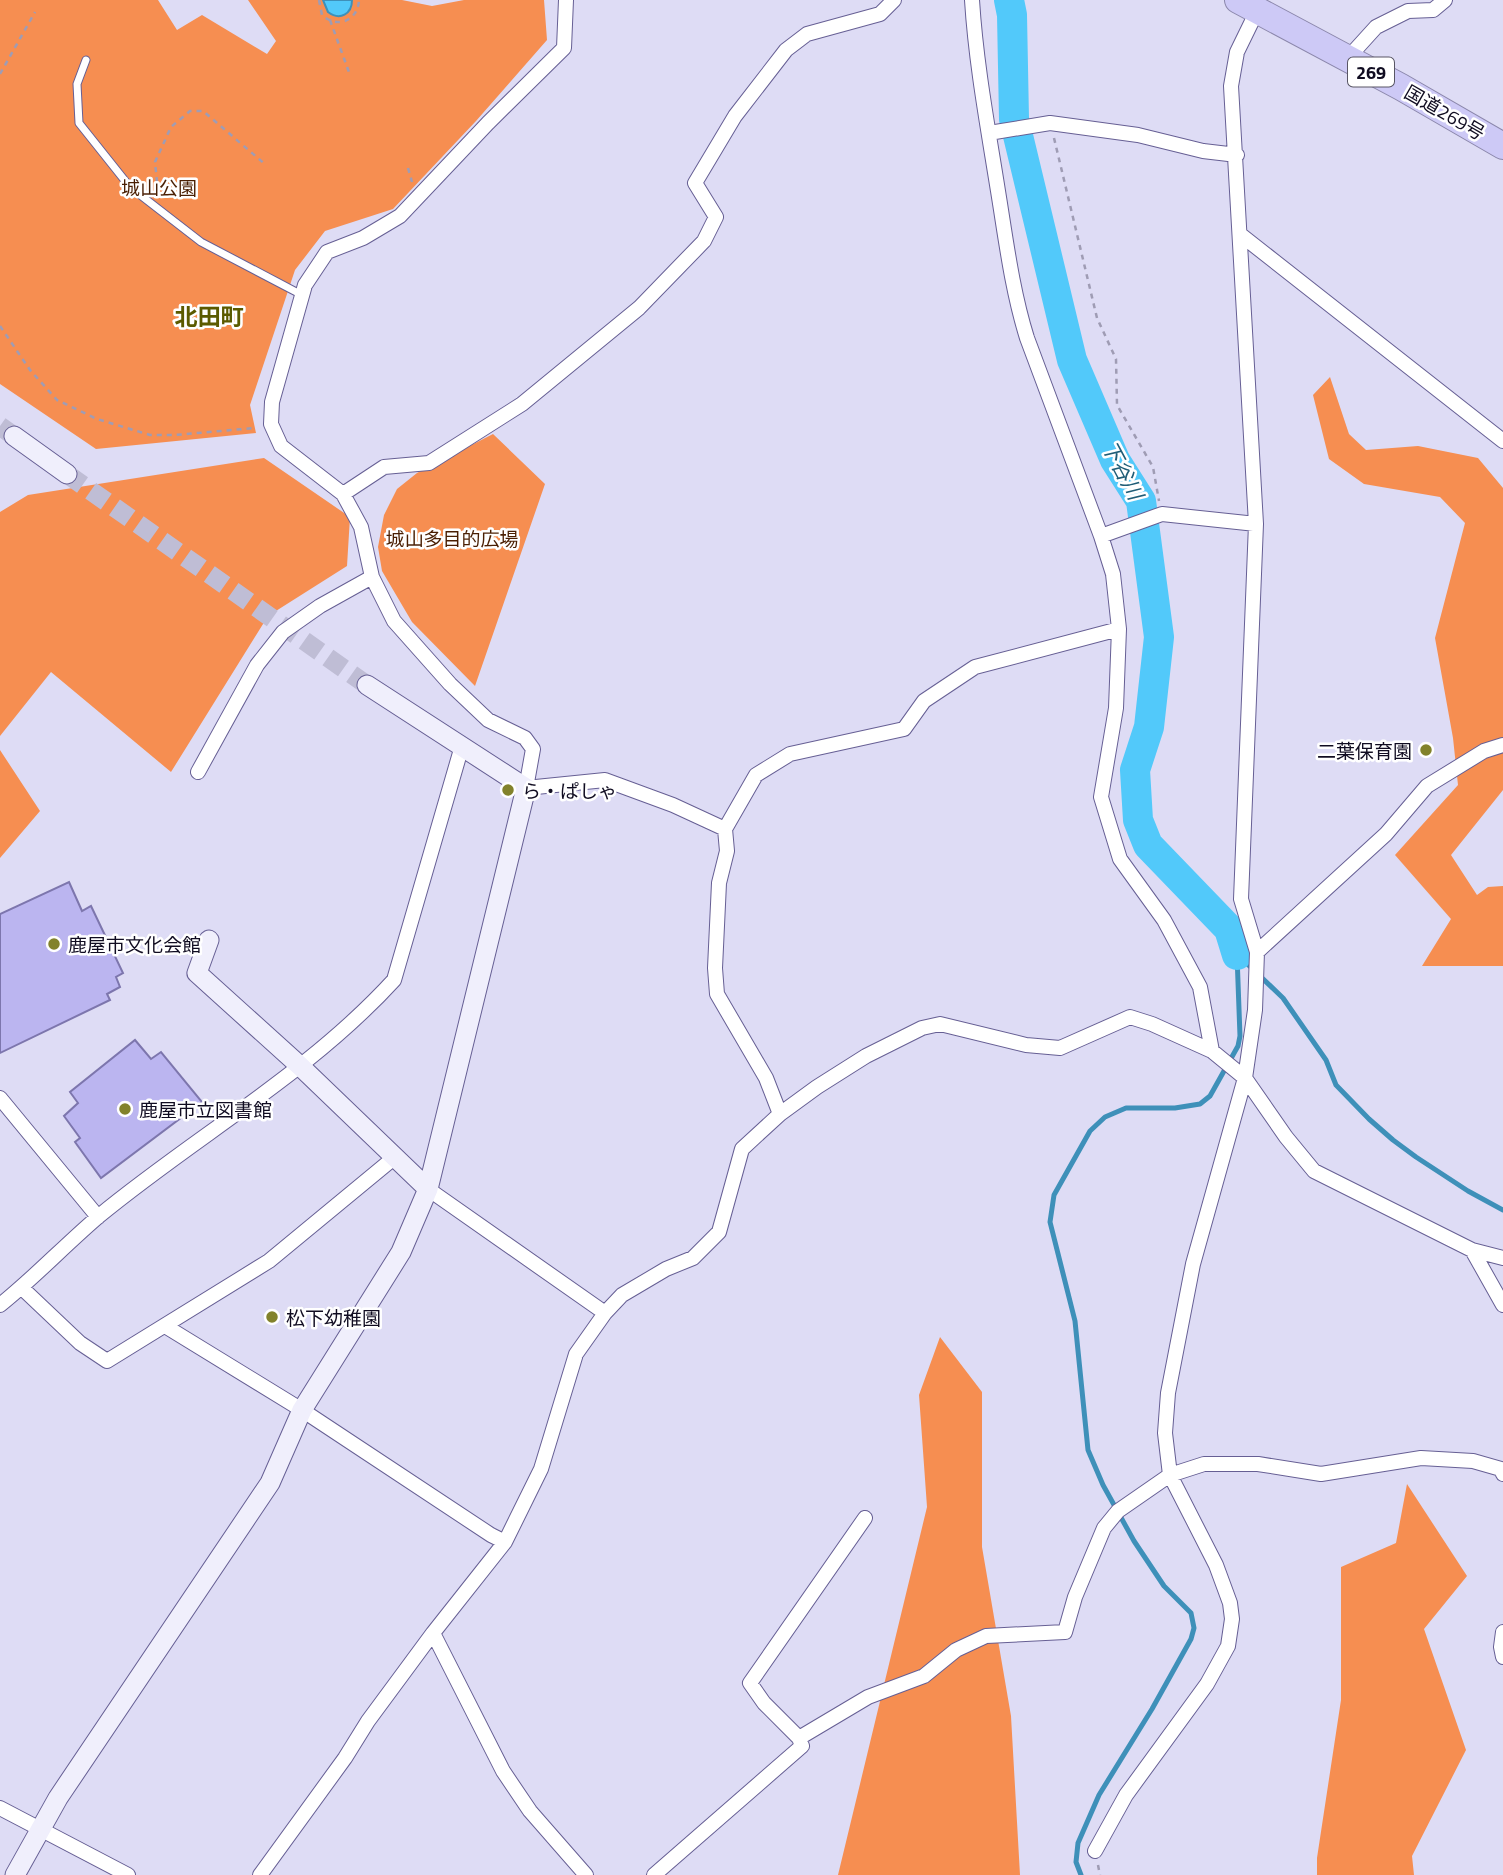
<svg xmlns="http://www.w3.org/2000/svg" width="1503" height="1875" viewBox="0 0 1503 1875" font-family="'Titillium Web','Noto Sans JP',sans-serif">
<rect width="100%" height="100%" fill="#dedcf5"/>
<path fill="#f68e51" d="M0 0H158L177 30 202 15 267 54 276 41 248 0H402L432 6 464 0H544L547 40 476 121 393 209 325 231 295 270 250 405 256 433 96 449 0 384Z
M1330 377 1349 434 1366 450 1418 446 1478 458 1503 488V790L1451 855 1477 895 1488 887 1503 886V966H1422L1451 919 1395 855 1458 785 1453 738 1435 638 1465 523 1440 497 1364 484 1329 459 1313 395Z
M493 434 545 484 475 686 412 622 382 571 378 547 384 515 397 489 417 473Z
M264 458 350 517 347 566 268 616 171 772 51 672 0 736V512L28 495Z
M0 750 40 811 0 858Z
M940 1337 982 1392V1547L1011 1716 1020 1875H838L927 1507 919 1395Z
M1407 1484 1467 1576 1424 1629 1466 1750 1412 1856 1414 1875H1317V1858L1341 1700V1567L1396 1543Z"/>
<path fill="#52c9fa" stroke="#3e90b9" stroke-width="2" d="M323 0H352C352 14 340 21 328 12Z"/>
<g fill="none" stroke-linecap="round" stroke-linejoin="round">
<path stroke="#3e90b9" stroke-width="5" d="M1238 955 1283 998 1326 1060 1336 1085 1369 1119 1393 1140 1416 1157 1468 1191 1503 1210
M1081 1875 1076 1862 1078 1843 1099 1795 1152 1709 1191 1639 1194 1628 1191 1613 1164 1586 1134 1541 1103 1485 1088 1450 1075 1321 1050 1222 1054 1195 1090 1131 1105 1117 1126 1108H1175L1200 1104 1210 1096 1238 1046 1240 1036 1237 955"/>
<path stroke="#52c9fa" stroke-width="30" d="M1009 0 1012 15 1014 119 1072 360 1115 460 1141 501 1159 637 1149 727 1135 770 1138 820 1148 845 1229 929 1237 955"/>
</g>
<path fill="#bbb5f0" stroke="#7d76ad" stroke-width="2" d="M69 882 82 911 91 906 123 973 116 977 120 987 107 994 110 1000 0 1053V914Z
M135 1040 151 1059 161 1052 202 1102 101 1178 75 1142 80 1138 64 1116 78 1103 70 1092Z"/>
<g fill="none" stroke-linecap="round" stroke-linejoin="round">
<path stroke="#bfbdd5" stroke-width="19" stroke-dasharray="19 10" stroke-linecap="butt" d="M0 426 14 436
M67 474 367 685"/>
<defs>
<path id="lane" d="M86 60 77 84 79 123 130 187 201 242 302 295"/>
<path id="street" d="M566 0 564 48 488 123 400 216 363 238 327 252 305 285 272 402 271 424 281 446 343 494 361 527 372 577 394 621 450 684 488 720 525 738 533 749 526 788 605 780 673 805 725 829
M972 0C976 64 988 128 998 191 1006 240 1012 290 1027 338L1101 536 1113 574 1119 629 1116 708 1101 797 1120 859 1164 920 1200 987 1212 1051
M1347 59 1376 27 1408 11 1433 10 1445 0
M989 133 1050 123 1138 135 1203 151 1237 155
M1241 235 1503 441
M343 494 384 467 429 463 522 404 639 308 704 241 716 217 695 183 735 116 786 50 807 34 880 14 894 0
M1101 536 1162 514 1256 524
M198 772 257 665 283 632 320 606 372 577
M1257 952 1386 834 1427 786 1484 751 1503 745
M0 1098 98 1217
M780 1114 766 1078 717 994 715 968 719 883 727 851 725 829 756 775 790 754 904 729 924 701 975 667 1119 629
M428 1189 605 1313
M1472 1250 1503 1305
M22 1288 80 1343 107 1361 269 1261 395 1157
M0 1305C35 1277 65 1245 99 1216 196 1136 308 1074 394 980L462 746
M165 1326 302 1410 491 1535 505 1542
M1503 1632 1501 1647 1503 1657
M433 1633 503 1771 530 1811 586 1875
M799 1738 868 1697 924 1676 956 1650 986 1636 1065 1632 1075 1597 1104 1528 1118 1511 1170 1475 1204 1464H1258L1321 1474 1421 1458 1473 1461 1501 1469 1503 1474
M0 1808 128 1875
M1095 1851 1126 1795 1207 1684 1228 1646 1232 1619 1230 1603 1216 1565 1170 1475 1165 1433 1168 1393 1193 1264 1245 1078 1255 1010 1257 952 1241 899 1256 524 1231 86 1237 52 1257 11
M260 1875 345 1758 368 1721 433 1633 505 1542 541 1469 576 1354 605 1313 622 1295 666 1269 693 1258 719 1232 742 1149 780 1114 817 1087 866 1056 922 1028 940 1024 1026 1045 1060 1048 1130 1017 1152 1024 1212 1051 1245 1078 1286 1137 1314 1171 1472 1250 1503 1258
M654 1875 802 1746 799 1738 764 1703 750 1683 865 1518"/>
<path id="secondary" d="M14 436 67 474
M209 940 197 973 300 1066 428 1189
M15 1875 58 1798 270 1483 302 1410 401 1252 428 1189 526 788 367 685"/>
<path id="highway" d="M1238 0 1401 87 1503 146"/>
</defs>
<use href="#lane" stroke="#665f94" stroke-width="9"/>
<use href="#street" stroke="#665f94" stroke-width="16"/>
<use href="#secondary" stroke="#665f94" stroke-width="21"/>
<use href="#highway" stroke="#8b87ab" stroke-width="28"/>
<path stroke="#9f9cb4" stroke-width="2.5" stroke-dasharray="5 5" stroke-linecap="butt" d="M319 0 322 15C337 29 358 21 359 0
M330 20 350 75
M0 74 35 12
M1054 138 1097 318 1116 359 1117 405 1153 467 1159 501
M408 168 412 182
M158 192 155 162 171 127 190 111H203L266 165
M0 326 30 370 57 400 97 419 150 435H175L255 428
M1098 1865 1100 1875"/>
<use href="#lane" stroke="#fff" stroke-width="7"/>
<use href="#street" stroke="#fff" stroke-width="14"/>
<use href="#secondary" stroke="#f0effc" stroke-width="19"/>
<use href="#highway" stroke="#cdc9f6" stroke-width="26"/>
</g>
<g fill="#82822b" stroke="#fff" stroke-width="2.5">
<circle cx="1426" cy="750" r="7"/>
<circle cx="508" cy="790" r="7"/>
<circle cx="54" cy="944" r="7"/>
<circle cx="125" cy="1109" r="7"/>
<circle cx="272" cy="1317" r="7"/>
</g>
<g text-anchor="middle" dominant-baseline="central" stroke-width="5" stroke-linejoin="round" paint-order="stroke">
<rect fill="#fff" stroke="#585564" stroke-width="2" x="1348" y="57.5" width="46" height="29" rx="5"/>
<g font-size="18" font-weight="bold" fill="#100c21">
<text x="1371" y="72">269</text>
</g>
<g font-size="19" fill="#100c21" stroke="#fff">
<text transform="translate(1445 112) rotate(30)">国道269号</text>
</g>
<g font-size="19" fill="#4a1f03" stroke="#fff">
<text x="159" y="187">城山公園</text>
<text x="452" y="538">城山多目的広場</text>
</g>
<g font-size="19" fill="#100c21" stroke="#fff" text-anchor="start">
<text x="1412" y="750" text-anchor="end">二葉保育園</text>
<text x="522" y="790">ら・ぱしゃ</text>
<text x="68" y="944">鹿屋市文化会館</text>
<text x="139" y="1109">鹿屋市立図書館</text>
<text x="286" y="1317">松下幼稚園</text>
</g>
<g font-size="21" font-style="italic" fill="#1f5d77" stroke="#fff">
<text transform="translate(1123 470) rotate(62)">下谷川</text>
</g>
<g font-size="23" font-weight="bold" fill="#5b5a00" stroke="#fff">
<text x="209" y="316">北田町</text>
</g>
</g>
</svg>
